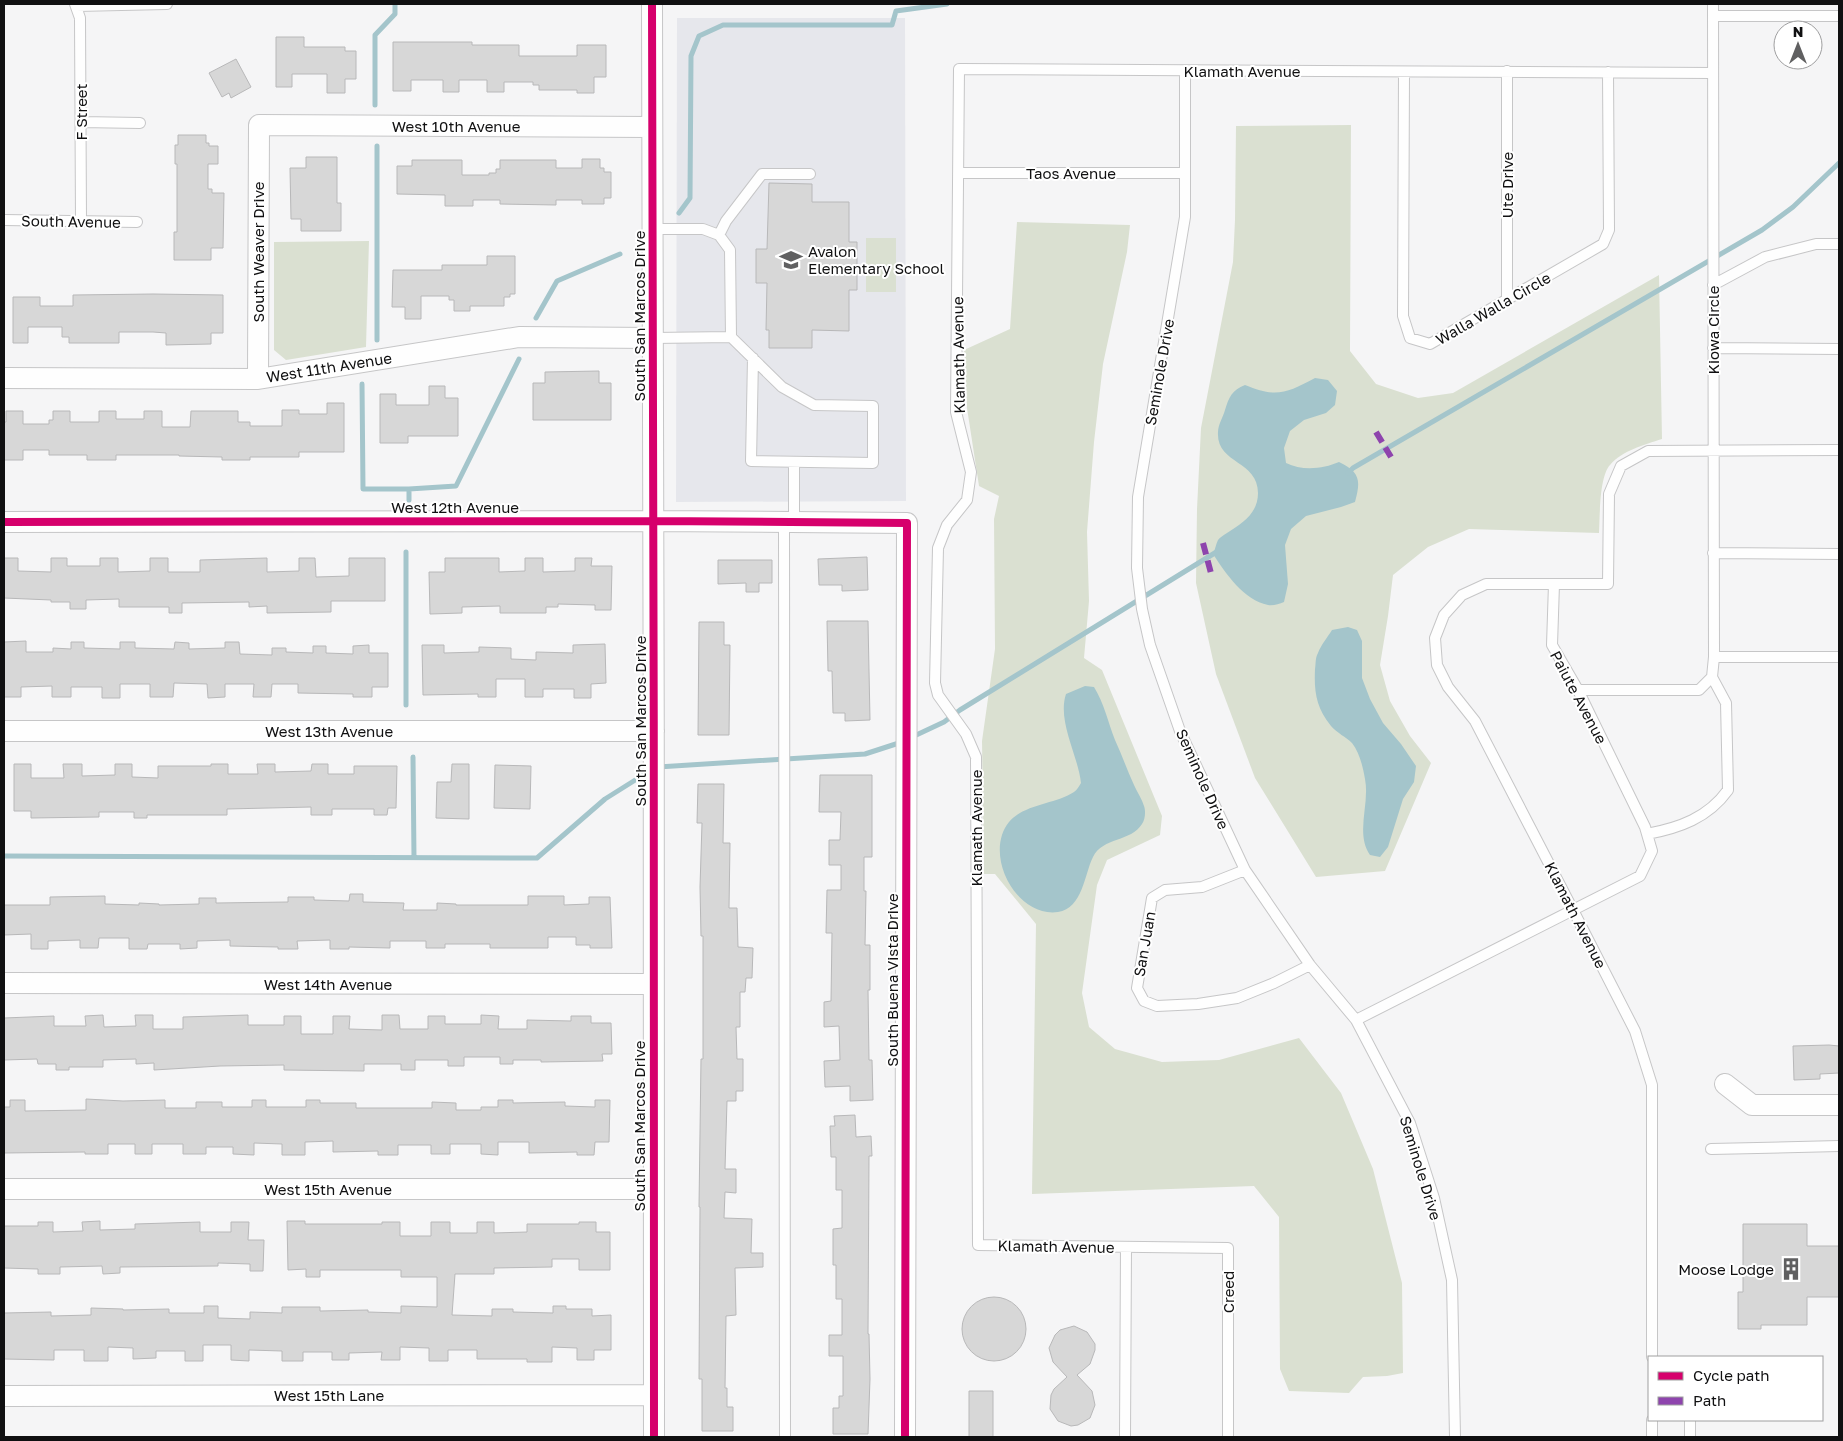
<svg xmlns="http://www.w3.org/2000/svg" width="1843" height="1441" viewBox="0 0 1843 1441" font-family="'Golos Text',sans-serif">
<rect width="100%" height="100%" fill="#f5f5f6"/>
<path fill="#e6e7ec" d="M677 18H905L906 501 676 502Z"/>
<path fill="#dae0d1" d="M1351 125 1350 351 1376 384 1418 398 1453 393 1659 275 1662 439C1644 445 1623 450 1610 465 1599 477 1600 517 1599 533L1469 529 1428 547 1393 575 1388 616 1380 665 1390 701 1410 736 1431 763 1385 871 1316 877 1255 778 1216 674 1196 583 1197 509 1201 428 1233 262 1235 220 1236 126Z
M1017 222 1130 225 1127 252 1103 364 1094 442 1087 532 1089 601 1084 658 1102 670 1162 816 1160 835 1107 860 1097 885 1082 993 1089 1027 1115 1049 1162 1062 1219 1060 1299 1038 1341 1093 1373 1169 1402 1283 1403 1373 1387 1376 1363 1377 1349 1393 1289 1391 1280 1369 1279 1217 1254 1186 1032 1194 1036 924 995 874H984L982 741 995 649 994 519 999 496 979 486 967 408 964 350 1010 329Z
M866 238H896V292H866Z
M369 241 366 347 286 360 274 350V242Z"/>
<path fill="#a4c5cb" d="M1315 378 1328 380 1337 391 1335 405 1326 413 1304 420 1290 431 1284 448 1286 463C1302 471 1323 469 1339 462 1360 472 1361 480 1355 502L1341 507 1306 516 1291 529 1285 545 1288 584 1284 602C1279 604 1273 606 1268 605 1244 600 1226 574 1213 554 1215 550 1216 544 1218 540 1220 537 1224 535 1227 533 1243 523 1258 513 1258 493 1258 460 1216 464 1218 432 1218 425 1223 417 1225 410 1229 397 1232 390 1245 385 1276 398 1287 393 1315 378Z
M1348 627 1357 630 1362 641V678L1370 699 1383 723 1401 744 1416 766 1414 782 1403 799 1388 847 1380 857 1370 855C1355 833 1370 804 1365 779 1363 768 1360 753 1352 743 1346 737 1337 733 1331 726 1316 707 1314 692 1315 669 1316 664 1315 658 1318 653 1321 645 1327 638 1332 630Z
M1085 686 1094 687C1104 703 1108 722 1115 740 1122 755 1127 770 1134 785 1137 792 1142 799 1144 806 1146 811 1145 820 1142 824 1131 842 1103 837 1093 857 1084 875 1083 908 1058 912 1016 918 983 854 1009 822 1024 804 1056 804 1074 792 1077 790 1079 786 1081 783 1078 755 1057 721 1066 694Z"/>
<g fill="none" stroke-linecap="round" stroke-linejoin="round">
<path stroke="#a4c5cb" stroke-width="5" d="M375 105V35L395 14V4
M679 213 690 198 691 56 699 36 723 25H892L896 11 947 4
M536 318 557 281 620 254
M377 340V146
M362 384 363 489H409L456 486 519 359
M1348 473 1353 468 1762 230 1793 207 1839 163
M409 500V489
M406 552V705
M912 737 944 722 960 710 1218 551
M413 757 414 858
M658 767 865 754 902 742
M4 856 537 858 605 799 648 772"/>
</g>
<path fill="#d7d7d7" stroke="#b8b8b9" d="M276 37H304V47H345V51H356V79H345V93H327V74H292V87H276Z
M393 42H472V45H519V56H577V45H606V77H594V93H577V90H539V85H533V82H504V92H487V80H459V92H443V80H411V91H393Z
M236 59 251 87 231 98 229 93 222 97 209 73Z
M178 135H206V143H209V146H218V164H208V189H212V193H224L223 248H211V260H174V232H177V164H175V145H178Z
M306 157H337V203H341V231H301V219H291L290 168H306Z
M582 159H600V168H604V172H611V198H604V204H582V200H556V205L500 204V200H473V206H445V195L397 194V166H412V160H462V175H489V173H496V169H500V160H556V168H582Z
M769 183 812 184V202H849V242H857V290H849V331L812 330V348H769V330H766L767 283H756V249H767Z
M487 256H515V294H510V297H504V306H470V311H454V300H449V296H421V319H405V307H392L393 270H442V265H487Z
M153 294 223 295V333H211V344L166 345V333L153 332H119V343H69V337H62V327H28V343H13V297H40V306H73V295Z
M599 371V383H611V420H533V383H545V372Z
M429 386H445V398H458V436H408V443H380V394H396V405H429Z
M327 403H344V452H299V457H250V460H222V457L179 456V455H116V460H87V455H49V450H23V460H4V422H6V411H23V424H49V420H53V411H70V422H99V411H116V419H144V411H162V427H190L191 411H238V422H250V426H282V410H299V414H327Z
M867 557 868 590 842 591V585H819L818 559Z
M4 558H18V571L51 572V558H67V566H100V558H118V572L150 571V558H168V572H200V560L267 558V572L299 571V558H315L316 577 349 576V558H385V601H331V612L267 613V606L249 607V602L182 603V613H169V607H119V599L86 600V609H70V602H51V600L4 598Z
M445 558H499V572L525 571V558H543V572L575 571V558H592L591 566H612L611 610H595V605L558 604V607H546V613H500V606L462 607V613L430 614 429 572H445Z
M718 560H772V583H759V592H746V583L718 584Z
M827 621H868L870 720 845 721V713H833L832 671H828Z
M699 622H724V645H730L729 735H698Z
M26 641V652H53V648L71 649V642H84V648L120 649V642H135V648L174 649 175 642 189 643V649L225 648V642H239L240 654 272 655V648H286V652L313 653V646H326V653L353 654V646L369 645V653H388V687H372V697H353V694L298 693V684H272L271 697H253L254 684H225V697L208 698 207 684 174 683 173 697H150V684H120V698H102V687H71V697H52V686L21 687V697H4V642Z
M605 644 606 683 591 684V698H574V689H543V697H525V679H496V697H478V694L423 695 422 645H444V653L479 652V647L511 648V659L536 660V652L573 653V645Z
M14 764H31V778H64L63 764H82V776L115 775V764H132V777L158 778V766H211V764H228V774H258L257 764H275V772L311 771 312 764H328V774H354V766H397L396 808H388L387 815H374V809H332V815H311V807L227 809V815H147V818H134V812H99V817L31 818V811H14Z
M452 764H469V819L436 818 437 782H451Z
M495 765 531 766 530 809 494 808Z
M820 775H872V857H864V891H866L865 945H870V990H868L869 1060H872L873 1100 850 1101V1086L825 1087 824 1061 840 1060 839 1026 824 1027V1002L831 1001 832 933H826L827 890H841V865H829V840H840L841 812H819Z
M698 784H724L723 843H730L729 908H737L738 947 753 948 752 978H746L745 992H740V1027H736L737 1059H743V1091H736V1101H727L725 1169H736V1193L725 1192 724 1218 752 1219 751 1253H763V1267L735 1268 736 1315 726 1316 725 1388H727V1407H733V1431H702V1379H699L700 1207H699L701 1059H703V936H701L700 887 702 823H697Z
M350 894H363V902L404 903 403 910H437V903L456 904V905H528V896H564V905L589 904V897H610L612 948H590V945H576V937H548V948H490V944H445V948H426V941H390V948L349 947V949H330V940L297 941 298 949H278V947L230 946V940L197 941V948L180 949V944H148L147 949H129V938H99L98 948H80V940L48 941V949H31V934L4 935V905H50V897L105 896V904L139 905V903L159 904V905L199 904V898H216V903L288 902V897H314V900L349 901Z
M103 1015 104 1027 136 1026 135 1015H153V1029H183V1017L248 1015V1025H284V1016H301V1034H333V1016H350L349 1029 382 1030V1015H399L400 1029H428V1016H445V1024H481V1015L499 1016 498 1029H527V1020L571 1021V1016H591V1023H611L612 1054H602L603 1061 541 1062V1060H513V1064H500V1057H464V1066H448V1060H415V1070H401V1064H364V1071L284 1070V1065L220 1066 154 1070V1063L136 1064V1059L103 1060V1067H69V1070H56V1064H38L37 1059 4 1060V1018L54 1016V1026H86L85 1016Z
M1829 1045 1839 1046V1073L1820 1074V1079L1794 1080 1793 1046Z
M86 1099 123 1101 165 1100V1108H196V1102H222V1107H252V1100H266V1107H306V1100H320V1103H356V1108H432V1102L456 1103V1110H481V1107H498V1100H513V1103L565 1102V1106L595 1107V1100H610L609 1142H595L594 1155H577V1152L529 1153V1142H498V1155L481 1154V1144H450V1154H431V1145H398V1155H378V1151L333 1152V1141L305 1142V1155H282V1144L254 1143V1155L233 1154V1147H206V1154H183V1144H152V1154H135V1144H108V1154H85V1152L4 1153V1107H10V1100H25V1111L86 1110Z
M855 1115 856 1137 871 1136 872 1156H869L868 1334H869L870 1379 868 1434H833V1408H839V1396H843V1356H829V1335H842V1299H836V1265H833V1229L842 1228V1190H836V1157H831L830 1126H835L834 1116Z
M100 1221V1230L135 1229V1224L200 1222V1232H231V1222H249L248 1240H264L263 1271H250V1264L218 1263V1266L120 1267V1273L103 1274 102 1266 60 1267V1274H38V1269L4 1268V1226H38V1222H53V1232L83 1231 82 1222Z
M287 1221H305V1224H382V1222H400V1236H431V1222H450V1233H477V1222H494V1233L527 1232V1224H579V1222H596V1232H610V1270H579V1259H552V1267L494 1268V1274H455L452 1315 492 1316V1309H513V1312L553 1313V1306H566V1309H592V1316L611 1315V1350H594V1360H577V1348L552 1347V1362H527V1359H477V1350H448V1361H429V1348L400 1347V1360H381L382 1352 349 1353V1360H332V1352H303V1361H282V1351L249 1350V1361L231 1360V1345H203V1361H185V1351H156V1358L133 1359V1348L108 1347V1361H84V1350H54V1360L4 1359V1313L51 1312V1316L91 1315V1308L123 1309V1310L169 1309V1313H204V1306H218V1318L250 1319V1312L282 1313V1307H320V1311L368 1310V1312L401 1313V1306L437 1307V1277H401V1270H320V1277H306V1269L288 1270Z
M1743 1224H1807V1246H1839V1297H1807V1325H1761V1329H1738V1292H1743Z
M962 1329a32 32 0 1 1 64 0a32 32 0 1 1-64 0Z
M1074 1326 1087 1332 1095 1344V1350L1090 1364 1077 1375 1092 1391 1095 1405 1090 1418 1078 1425 1071 1426 1058 1421 1050 1409 1051 1395 1054 1389 1067 1377 1053 1362 1049 1348 1055 1335 1060 1330Z
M969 1391H993V1437H969Z"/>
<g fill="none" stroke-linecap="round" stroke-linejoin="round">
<defs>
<path id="lane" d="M75 4 80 18 81 221
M1713 4 1714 657H1839
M76 6 167 4
M1713 16H1839
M1185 71V217L1138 497 1137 568 1142 609 1150 645 1180 731 1245 870 1310 965 1356 1020 1410 1123 1434 1198 1452 1280 1455 1437
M1507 71V300
M1404 72 1403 316 1410 338 1430 344 1603 244 1609 230 1608 72
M81 122 140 123
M958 173H1185
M4 220 137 222
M652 229H703L719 235 730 250 731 337
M719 235 726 221 762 174H810
M1713 285 1765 257 1816 244H1839
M653 338 731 337 782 387 814 405 873 406V463L751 461 753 358
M1713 348 1839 349
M794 462V522
M784 522 785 1437
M1713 553 1839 554
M1554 584H1486L1462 595 1444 615 1435 638 1437 665 1448 687 1475 721 1573 910 1635 1031 1652 1085V1357
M1578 690H1699L1712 677 1714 657
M1647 834C1679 828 1708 818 1728 790L1726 703 1712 677
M1245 870 1202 887 1165 890 1152 898 1137 988 1144 1001 1157 1006 1198 1004 1237 998 1274 983 1310 965
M1356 1020 1640 876 1652 851 1645 827 1578 690 1552 645 1554 584H1608L1609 494 1621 466 1648 451 1839 450
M1711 1149 1839 1146
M1652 1420V1437
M1125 1437 1126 1247
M1228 1437V1248L978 1245 976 757 966 734 938 695 935 683 938 548 947 525 967 500 971 472 956 412 959 69 1713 73
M1690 1437V1420"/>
<path id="street" d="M652 4C654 482 654 959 654 1437
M4 378 258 379 519 337 653 338
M258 379 259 125 652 127
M4 522 653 521 907 523 905 1437
M4 731H654
M4 983 653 984
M1725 1084 1752 1105H1839
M4 1189H653
M4 1396 654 1395"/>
</defs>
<use href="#lane" stroke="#c6c6c7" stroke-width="12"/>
<use href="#street" stroke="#c6c6c7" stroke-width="22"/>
<use href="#lane" stroke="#fefefe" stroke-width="10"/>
<use href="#street" stroke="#fefefe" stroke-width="20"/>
<path stroke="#8e44ad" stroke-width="6" stroke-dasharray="12 6" stroke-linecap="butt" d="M1376 432 1391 457
M1203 543 1212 577"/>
<defs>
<path id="cycleway" d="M652 4C654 482 654 959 654 1437
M4 522 653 521 907 523 905 1437"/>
</defs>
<use href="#cycleway" stroke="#fff" stroke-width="11"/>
<use href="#cycleway" stroke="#d6006c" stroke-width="8"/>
</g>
<defs>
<symbol id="school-bare" viewBox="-9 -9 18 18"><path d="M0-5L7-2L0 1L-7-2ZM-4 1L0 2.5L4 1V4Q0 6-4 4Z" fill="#606061" stroke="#fff" stroke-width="2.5" paint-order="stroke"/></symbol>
<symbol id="building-bare" viewBox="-9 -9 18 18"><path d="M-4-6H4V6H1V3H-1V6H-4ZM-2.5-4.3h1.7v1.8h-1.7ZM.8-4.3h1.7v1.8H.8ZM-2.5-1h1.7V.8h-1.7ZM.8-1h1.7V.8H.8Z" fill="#606061" stroke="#fff" stroke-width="2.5" paint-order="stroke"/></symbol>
</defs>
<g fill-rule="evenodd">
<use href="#school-bare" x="775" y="244" width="32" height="32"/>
<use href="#building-bare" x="1775" y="1253" width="32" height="32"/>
</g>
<g text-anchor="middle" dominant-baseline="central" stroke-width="4" stroke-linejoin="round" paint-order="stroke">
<g font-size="15" fill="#101011" stroke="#fff">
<text x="1242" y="71">Klamath Avenue</text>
<text transform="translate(81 112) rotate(-90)">F Street</text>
<text x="456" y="126">West 10th Avenue</text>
<text x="1071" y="173">Taos Avenue</text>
<text transform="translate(1507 185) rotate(-90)">Ute Drive</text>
<text transform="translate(71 221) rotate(1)">South Avenue</text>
<text transform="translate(258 252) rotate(-90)">South Weaver Drive</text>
<text transform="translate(1493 308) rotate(-30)">Walla Walla Circle</text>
<text transform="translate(639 316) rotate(-90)">South San Marcos Drive</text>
<text transform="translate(1713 330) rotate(-90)">Kiowa Circle</text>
<text transform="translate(958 355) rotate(-91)">Klamath Avenue</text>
<text transform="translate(329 367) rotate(-9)">West 11th Avenue</text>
<text transform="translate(1159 372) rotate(-80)">Seminole Drive</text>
<text x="455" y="507">West 12th Avenue</text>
<text transform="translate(1579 697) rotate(62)">Paiute Avenue</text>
<text transform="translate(640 721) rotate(-90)">South San Marcos Drive</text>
<text x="329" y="731">West 13th Avenue</text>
<text transform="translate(1203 779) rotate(66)">Seminole Drive</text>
<text transform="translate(976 828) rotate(-90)">Klamath Avenue</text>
<text transform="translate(1576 915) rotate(63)">Klamath Avenue</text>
<text transform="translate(1144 944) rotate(-80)">San Juan</text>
<text transform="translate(892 980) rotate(-90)">South Buena Vista Drive</text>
<text x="328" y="984">West 14th Avenue</text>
<text transform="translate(639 1126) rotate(-90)">South San Marcos Drive</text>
<text transform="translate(1421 1168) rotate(73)">Seminole Drive</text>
<text x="328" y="1189">West 15th Avenue</text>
<text transform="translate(1056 1246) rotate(1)">Klamath Avenue</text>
<text transform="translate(1228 1292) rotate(-90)">Creed</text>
<text x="329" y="1395">West 15th Lane</text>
</g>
<g font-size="15" fill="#101011" stroke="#fff" text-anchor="start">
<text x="808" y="251">Avalon<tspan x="808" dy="17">Elementary School</tspan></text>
<text x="1774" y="1269" text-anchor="end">Moose Lodge</text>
</g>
</g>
<rect width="1843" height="1441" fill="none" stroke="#101011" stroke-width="10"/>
<rect x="1648" y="1356" width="175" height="65" fill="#ffffff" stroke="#9f9fa0"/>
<rect x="1658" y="1372" width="25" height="8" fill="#d6006c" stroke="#9f9fa0"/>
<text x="1693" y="1381" font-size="15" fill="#101011">Cycle path</text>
<rect x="1658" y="1397" width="25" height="8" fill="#8e44ad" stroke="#9f9fa0"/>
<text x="1693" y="1406" font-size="15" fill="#101011">Path</text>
<g transform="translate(1798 45)"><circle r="24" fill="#ffffff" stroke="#9f9fa0"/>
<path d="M0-4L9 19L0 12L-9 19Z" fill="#606061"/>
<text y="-8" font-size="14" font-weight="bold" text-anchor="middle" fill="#101011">N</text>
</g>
</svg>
